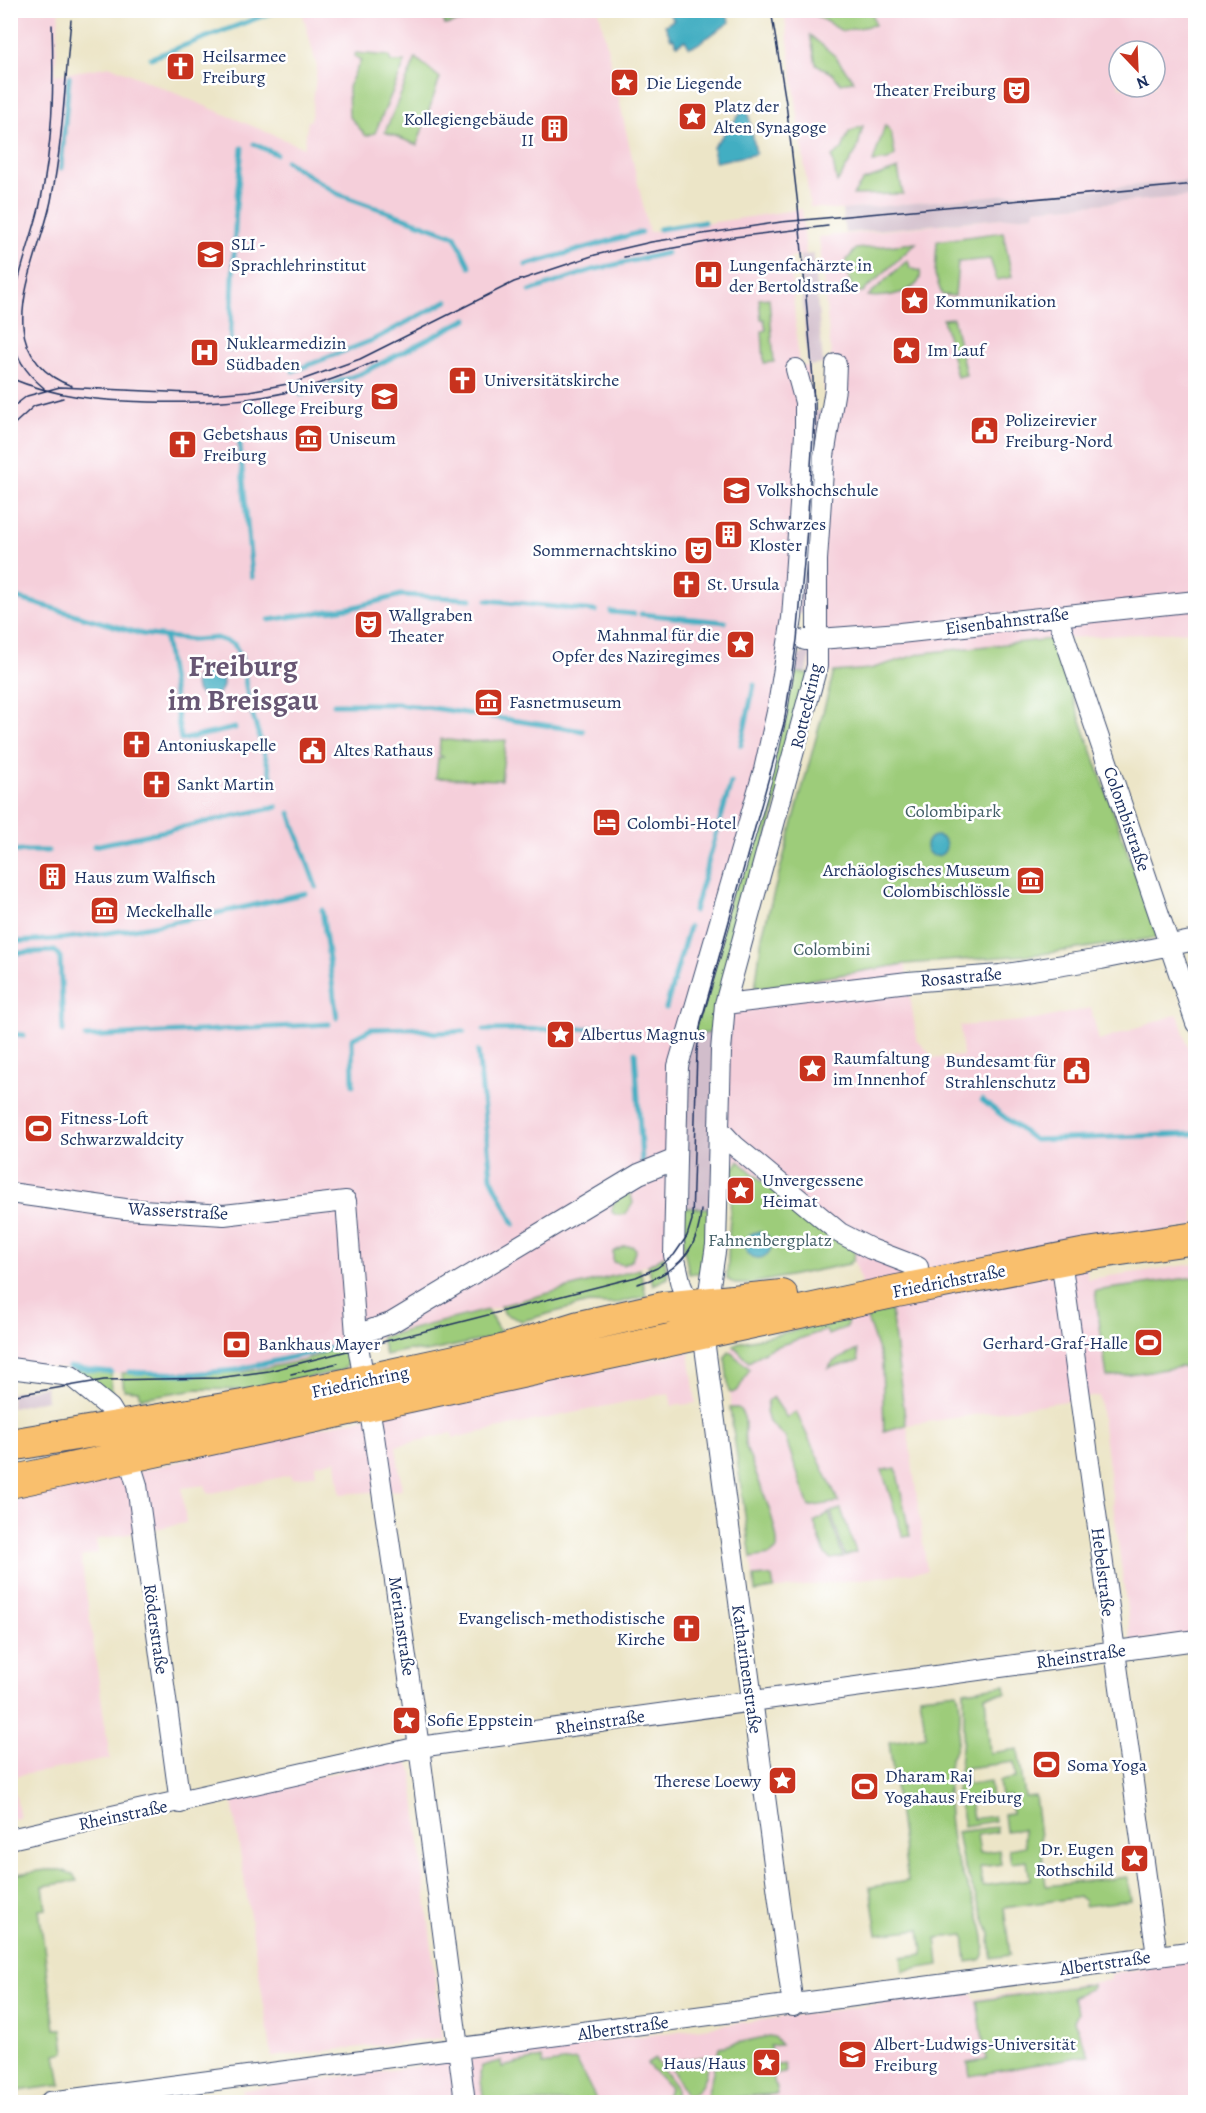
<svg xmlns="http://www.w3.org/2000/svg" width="1206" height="2113" viewBox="0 0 1206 2113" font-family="Alegreya,serif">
<rect width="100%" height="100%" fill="#fff"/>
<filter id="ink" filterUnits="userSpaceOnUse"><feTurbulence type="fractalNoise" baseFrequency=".0167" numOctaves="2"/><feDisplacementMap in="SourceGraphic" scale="12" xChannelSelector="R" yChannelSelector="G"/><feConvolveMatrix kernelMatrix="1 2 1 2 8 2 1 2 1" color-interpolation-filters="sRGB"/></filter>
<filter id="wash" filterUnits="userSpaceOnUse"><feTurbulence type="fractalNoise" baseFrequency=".008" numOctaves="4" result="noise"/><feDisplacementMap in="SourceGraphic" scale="24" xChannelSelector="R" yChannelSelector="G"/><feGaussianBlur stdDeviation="1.35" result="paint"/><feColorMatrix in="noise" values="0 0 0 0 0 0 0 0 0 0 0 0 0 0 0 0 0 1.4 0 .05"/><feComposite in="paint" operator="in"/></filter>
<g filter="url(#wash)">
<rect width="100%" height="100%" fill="#ece5c7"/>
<path fill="#f5cfda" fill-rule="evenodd" d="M10 11H59L55 75 111 66 304 148 308 121 311 120 317 67 302 11H599L649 232 802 209 806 255 790 257 799 366H808L811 411 797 614 683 1243 656 1262 565 1291 348 1344 302 1361 244 1372 111 1373 11 1363Z
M784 11H1195V180L1030 195 1029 192 842 210 810 207ZM1119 51H1155V87H1119Z
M1195 196V631L1052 639 899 660 870 669 810 674 811 653 806 651 825 411 823 364H832L819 237 1033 215V209Z
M905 964 917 1040 934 1058 963 1056 960 1026 1035 1020 1091 1008 1099 1041 1178 1014 1195 1069V1226L1084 1247 1088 1279 1195 1264V1633L1131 1641 1099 1396 907 1425 927 1571 755 1592 725 1357 737 1343 891 1310 885 1285 862 1287 854 1259 855 1251 805 1219 739 1161 714 1164 721 993Z
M689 1352 696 1403 672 1406 669 1393 453 1438 452 1433 396 1446 402 1490 340 1494 336 1460 315 1465 316 1474 292 1479 290 1475 208 1494 205 1485 182 1488 186 1523 96 1540 98 1553 81 1557 110 1759 12 1777 20 1818 11 1820 10 1502 339 1423Z
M404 1758 412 1770 442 2038 272 2057 231 1795Z
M1195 1960V2102H244L242 2090 887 2003 972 1993 975 1999 1109 1980 1112 1973Z"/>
<path fill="#d1bdcb" d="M1195 180V196L1034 209V215L845 233 842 210 1029 192 1031 195Z
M813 254 823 364 808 366 799 256Z
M811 411H825L810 613 797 614Z
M806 651 811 653 743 914 713 1208 683 1243 686 1066 793 660Z
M46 1386 47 1400 11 1408V1393Z"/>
<path fill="#9dcc7a" stroke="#5c7e6c" stroke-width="1.5" d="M441 11V10L508 11 445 25Z
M814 11H872L875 25 842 31 815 15Z
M810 35 835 56 854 81 840 83 833 74 816 64Z
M356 53 389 56 391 62H405L375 133 366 136 349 116 348 87 361 60 354 56Z
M416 58 440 78 417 145 385 132Z
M885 125 891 132 895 155 888 160 873 162Z
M863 126 857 150 837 183 832 157 842 149 849 132Z
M898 169 903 194 853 195 863 181Z
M1003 232 1012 277 997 280 990 259 958 262 955 296 942 295 935 275 937 241Z
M916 243 863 292H852L846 261 856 249Z
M908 260 910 268 920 271C925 292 883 299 868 296Z
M769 298 774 362 764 363 762 331 766 330 764 319H761L759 299Z
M953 318 966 375 957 377 943 319Z
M1052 639 1157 935 1155 938 1042 954 905 964 755 989 762 936 834 672 870 669 923 653Z
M789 672 810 674 716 1033 693 1034Z
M440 739 466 742 506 740 501 780 436 778 438 758 443 757 439 755Z
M739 1161 805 1219 855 1251 854 1259 849 1264 749 1284H735L727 1279 732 1170Z
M630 1192 633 1203C629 1210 625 1217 616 1215L612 1212C612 1200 619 1194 630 1192Z
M683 1208H713L703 1272 689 1274 683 1243Z
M625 1246H632L636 1249 632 1260 623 1265 613 1262V1252Z
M664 1256 668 1278 653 1285 648 1265Z
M640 1269 646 1296 613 1304 588 1303 522 1321 505 1314 500 1306Z
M1195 1277V1365L1107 1377 1095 1291Z
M487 1310 498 1329 506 1335 426 1352 409 1350 385 1355 381 1337Z
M891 1310 906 1425 884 1431 882 1362 866 1316Z
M848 1319 847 1327 828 1335 826 1330 769 1349 749 1362 734 1346 737 1343Z
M348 1344V1364L343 1370 247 1390 197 1389 141 1398 139 1391 124 1390 122 1373 244 1372 302 1361Z
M857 1350 859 1361 828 1368 834 1361Z
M729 1351 750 1369 738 1390 732 1393 729 1392 725 1357Z
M73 1369 111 1373 112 1398Z
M773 1397 787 1418 796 1412 839 1502 809 1507 785 1437 769 1422 766 1412 768 1401Z
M730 1408H738C751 1420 741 1433 746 1447 754 1471 780 1527 777 1549L770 1555 751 1558Z
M896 1468 910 1536 903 1537 882 1470Z
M841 1509 856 1552 845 1556 831 1512Z
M829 1513 843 1557 831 1559 825 1554 814 1522Z
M767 1576 772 1577 774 1589 755 1592 754 1577Z
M1005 1685 1006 1693 985 1696 990 1753 1018 1749 1025 1797 1035 1796 1046 1886 1127 1877 1131 1900 1085 1906V1901L1080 1897 1004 1908 1010 1955 991 1958 990 1934 962 1860 957 1832 996 1827 997 1832 977 1835 980 1853 999 1850 1001 1864 980 1867 982 1886 1030 1879 1027 1861 1011 1863 1009 1849 1025 1846 1023 1829 1006 1831 1004 1814 1012 1813 1010 1796 1001 1797 999 1781 1016 1778 1014 1762 966 1768 968 1785 990 1782 992 1798 970 1801 973 1819 994 1816 995 1821 964 1826 960 1805H955L964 1731V1691Z
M957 1692C962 1704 960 1734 956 1747 953 1755 949 1760 949 1768 946 1794 949 1822 953 1847 958 1873 998 1941 980 1960L967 1962 964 1935 936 1938 939 1965 903 1971 901 1957 923 1954 920 1929 877 1934 870 1887 908 1881 889 1742 926 1736 920 1696Z
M46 1870H61L73 1874 77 1881 43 1886 46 1909 39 1910 55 2029H62L65 2052 56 2054 61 2085 11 2092V1875Z
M1092 1984V1988L1072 1997 1078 2012 1074 2021 1089 2055 970 2076 968 2063 986 2060 977 2001Z
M769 2036 774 2037 781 2045 770 2046 773 2066 784 2064 785 2073 773 2075 777 2094 710 2099 707 2096 719 2047Z
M709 2056C706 2071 705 2094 686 2095L668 2062Z
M542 2058 543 2065 576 2060 595 2097 594 2102H484L480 2074 482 2066 501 2061 502 2067Z
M655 2059 676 2087V2094L670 2101 665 2097 670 2088 647 2064Z"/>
<path fill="#43aec2" stroke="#2f6e90" stroke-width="1.5" d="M673 11H729L726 14 730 22 696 45 689 47 685 40 677 45 673 38 671 39 665 25 674 20 669 13Z
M747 106 756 154 715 162 713 147Z
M195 683a14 14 0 1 1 28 0a14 14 0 1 1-28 0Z
M926 846a10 10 0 1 1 20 0a10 10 0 1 1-20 0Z
M745 1245a13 13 0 1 1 26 0a13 13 0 1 1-26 0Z"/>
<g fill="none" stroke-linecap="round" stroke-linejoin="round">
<path stroke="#43aec2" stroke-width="5" d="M151 58 276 11
M254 144 276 154
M286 161 338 194 455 236 470 267
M61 168 69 77
M659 229 704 222
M526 265 641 232
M530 291 592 270 667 253
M230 350 236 206 242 148
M293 371 373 340 447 301
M301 395 362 373 467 319
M239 435 252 577
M10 596 142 634 194 640 217 638 234 644 241 657 249 703 273 782
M487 600 596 611
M611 612 634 614
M641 614 725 622
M269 620 355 607 401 595 471 599
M165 638 181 740 235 728
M334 704H397L433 708 583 731
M741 745 754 685
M290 813 316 887
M94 846 277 807
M10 851H48
M322 910 337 1018
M694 911 731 783
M10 942C111 938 208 916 306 893
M15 953 55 951 60 957 63 1031
M666 1008 689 927
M484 1030 611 1028
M10 1034 24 1035
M85 1037 329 1024
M478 1051 491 1177 514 1224
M635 1052 642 1161
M353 1085 352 1039 371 1029 414 1028 435 1033 464 1031
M982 1100 1034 1140 1196 1134
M69 1367 111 1372
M129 1372 191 1374 236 1370 332 1348"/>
</g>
</g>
<g filter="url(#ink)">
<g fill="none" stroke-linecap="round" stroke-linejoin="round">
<defs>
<path id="street" d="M1057 615 1196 1023
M805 640 900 633 1196 601
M725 1004 908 982 1000 975 1101 959 1196 940
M719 1129 735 1146 840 1233 871 1249 918 1267
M10 1193 125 1209 224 1215 346 1201 356 1335 374 1436 419 1747 465 2102
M1061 1259 1157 1956
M693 1314 681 1285 674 1255 678 1066 764 770 777 712 792 618 805 434V402L796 369
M356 1335 391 1323 639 1174 676 1159
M10 1368 71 1376 110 1408 116 1418 137 1485 180 1803
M10 1839 419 1747 1196 1640
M793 2006 703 1332 716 1245 721 1051 725 1004 817 666V560L824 456 835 389 836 364
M50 2102 1196 1951"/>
<path id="primary" d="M10 1445 243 1406 345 1385 502 1351 579 1327 663 1308 782 1296
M10 1482 897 1291 1087 1254 1196 1238"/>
</defs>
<use href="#street" stroke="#3a4a6e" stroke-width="22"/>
<use href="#primary" stroke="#3a4a6e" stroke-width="34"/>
<use href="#street" stroke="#fff" stroke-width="20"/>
<use href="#primary" stroke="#f9bf6d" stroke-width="32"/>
<path stroke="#1b2f5e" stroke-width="1.5" d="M71 20C65 80 63 142 51 201 43 240 20 287 23 326 25 355 45 377 72 386
M624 257 734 237 828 226
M10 378C55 397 101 401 149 402 235 404 296 399 376 361
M44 388C27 374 14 356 12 334 9 293 31 244 40 204 53 145 54 85 52 25
M10 409 27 396 60 387 211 394 249 391 293 383 360 359 514 282 595 255 651 242 781 222 1196 184
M10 428 34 406 63 398
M637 1284C676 1274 699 1251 701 1210
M291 1374 338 1363
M10 1396 104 1380 218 1378 269 1371 636 1277 657 1268 674 1255 687 1236 692 1220 697 1051 701 1022 784 723 797 640 807 529 814 419 813 379 798 206 786 103 771 10"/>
</g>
</g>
<defs>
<symbol id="church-square" viewBox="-11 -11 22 22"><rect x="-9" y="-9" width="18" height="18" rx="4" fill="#c8321e" stroke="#fff"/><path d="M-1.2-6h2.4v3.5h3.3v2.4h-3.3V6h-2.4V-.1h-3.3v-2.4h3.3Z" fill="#fff"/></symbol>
<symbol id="sight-square" viewBox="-11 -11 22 22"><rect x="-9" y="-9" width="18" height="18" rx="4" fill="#c8321e" stroke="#fff"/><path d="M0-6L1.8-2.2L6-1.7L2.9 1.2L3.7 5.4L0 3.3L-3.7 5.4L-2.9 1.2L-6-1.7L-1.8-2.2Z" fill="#fff"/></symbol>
<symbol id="theatre-square" viewBox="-11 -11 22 22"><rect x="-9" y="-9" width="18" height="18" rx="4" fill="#c8321e" stroke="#fff"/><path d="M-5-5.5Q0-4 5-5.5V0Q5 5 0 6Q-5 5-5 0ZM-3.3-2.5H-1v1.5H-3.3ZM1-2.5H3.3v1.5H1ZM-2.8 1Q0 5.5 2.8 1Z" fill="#fff"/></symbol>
<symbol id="building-square" viewBox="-11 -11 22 22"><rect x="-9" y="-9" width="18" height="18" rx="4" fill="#c8321e" stroke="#fff"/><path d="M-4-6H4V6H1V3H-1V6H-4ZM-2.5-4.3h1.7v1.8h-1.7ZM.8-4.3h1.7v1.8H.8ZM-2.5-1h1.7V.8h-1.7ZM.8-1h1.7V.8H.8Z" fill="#fff"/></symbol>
<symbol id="university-square" viewBox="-11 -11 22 22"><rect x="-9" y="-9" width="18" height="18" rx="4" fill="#c8321e" stroke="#fff"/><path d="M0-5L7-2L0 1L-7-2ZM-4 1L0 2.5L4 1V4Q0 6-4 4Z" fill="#fff"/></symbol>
<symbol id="hospital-square" viewBox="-11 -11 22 22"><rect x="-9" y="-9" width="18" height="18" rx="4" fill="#c8321e" stroke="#fff"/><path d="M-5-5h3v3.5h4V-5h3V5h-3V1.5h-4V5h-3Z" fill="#fff"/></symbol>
<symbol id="civic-square" viewBox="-11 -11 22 22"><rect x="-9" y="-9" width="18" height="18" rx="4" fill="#c8321e" stroke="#fff"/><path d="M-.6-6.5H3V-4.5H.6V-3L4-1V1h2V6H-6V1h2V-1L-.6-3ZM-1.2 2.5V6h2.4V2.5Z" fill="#fff"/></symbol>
<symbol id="museum-square" viewBox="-11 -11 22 22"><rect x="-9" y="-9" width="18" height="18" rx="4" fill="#c8321e" stroke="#fff"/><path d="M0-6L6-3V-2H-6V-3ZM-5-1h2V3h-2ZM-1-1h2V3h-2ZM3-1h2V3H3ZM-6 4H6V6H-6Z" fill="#fff"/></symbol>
<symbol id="hotel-square" viewBox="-11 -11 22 22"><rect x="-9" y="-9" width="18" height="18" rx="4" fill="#c8321e" stroke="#fff"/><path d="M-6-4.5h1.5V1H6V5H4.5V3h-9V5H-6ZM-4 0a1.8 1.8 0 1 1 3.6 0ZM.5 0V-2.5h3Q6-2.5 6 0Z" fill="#fff"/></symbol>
<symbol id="stadium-square" viewBox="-11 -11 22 22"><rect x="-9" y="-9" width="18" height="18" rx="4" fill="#c8321e" stroke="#fff"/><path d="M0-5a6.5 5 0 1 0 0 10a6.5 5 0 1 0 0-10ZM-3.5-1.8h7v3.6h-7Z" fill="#fff"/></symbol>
<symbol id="bank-square" viewBox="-11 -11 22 22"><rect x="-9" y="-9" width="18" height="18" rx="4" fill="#c8321e" stroke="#fff"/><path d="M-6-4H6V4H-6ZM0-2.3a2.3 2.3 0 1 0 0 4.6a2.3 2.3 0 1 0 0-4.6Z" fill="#fff"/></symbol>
</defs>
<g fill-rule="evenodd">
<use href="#church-square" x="164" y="50" width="33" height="33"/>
<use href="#sight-square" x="608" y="66" width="33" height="33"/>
<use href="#theatre-square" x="1000" y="74" width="33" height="33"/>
<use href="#sight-square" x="676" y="100" width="33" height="33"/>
<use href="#building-square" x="538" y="112" width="33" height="33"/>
<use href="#university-square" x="194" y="238" width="33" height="33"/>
<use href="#hospital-square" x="692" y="258" width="33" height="33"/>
<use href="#sight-square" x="898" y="284" width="33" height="33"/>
<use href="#sight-square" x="890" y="334" width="33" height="33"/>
<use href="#hospital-square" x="188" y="336" width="33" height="33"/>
<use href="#church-square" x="446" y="364" width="33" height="33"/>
<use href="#university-square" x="368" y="380" width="33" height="33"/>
<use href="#civic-square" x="968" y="414" width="33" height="33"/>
<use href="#museum-square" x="292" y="422" width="33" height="33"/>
<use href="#church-square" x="166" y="428" width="33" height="33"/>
<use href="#university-square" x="720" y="474" width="33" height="33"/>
<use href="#building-square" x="712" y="518" width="33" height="33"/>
<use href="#theatre-square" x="682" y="534" width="33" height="33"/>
<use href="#church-square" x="670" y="568" width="33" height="33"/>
<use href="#theatre-square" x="352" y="608" width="33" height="33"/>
<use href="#sight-square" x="724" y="628" width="33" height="33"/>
<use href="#museum-square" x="472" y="686" width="33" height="33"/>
<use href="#church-square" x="120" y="728" width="33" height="33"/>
<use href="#civic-square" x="296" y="734" width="33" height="33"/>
<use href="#church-square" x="140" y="768" width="33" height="33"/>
<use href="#hotel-square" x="590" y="806" width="33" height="33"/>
<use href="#building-square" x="36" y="860" width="33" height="33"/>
<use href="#museum-square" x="1014" y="864" width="33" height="33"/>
<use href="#museum-square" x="88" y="894" width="33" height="33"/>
<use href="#sight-square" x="544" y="1018" width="33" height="33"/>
<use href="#sight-square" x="796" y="1052" width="33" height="33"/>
<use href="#civic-square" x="1060" y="1054" width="33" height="33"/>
<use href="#stadium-square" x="22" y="1112" width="33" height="33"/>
<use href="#sight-square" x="724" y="1174" width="33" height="33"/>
<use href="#stadium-square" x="1132" y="1326" width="33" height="33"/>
<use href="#bank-square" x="220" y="1328" width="33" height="33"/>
<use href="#church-square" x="670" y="1612" width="33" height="33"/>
<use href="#sight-square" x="390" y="1704" width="33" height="33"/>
<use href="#stadium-square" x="1030" y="1748" width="33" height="33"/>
<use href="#sight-square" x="766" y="1764" width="33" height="33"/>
<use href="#stadium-square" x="848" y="1770" width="33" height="33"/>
<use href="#sight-square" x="1118" y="1842" width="33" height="33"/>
<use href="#university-square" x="836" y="2038" width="33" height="33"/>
<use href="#sight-square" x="750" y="2046" width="33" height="33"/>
</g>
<g text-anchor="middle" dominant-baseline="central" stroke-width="5" stroke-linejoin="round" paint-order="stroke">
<g font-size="18" fill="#1b2f5e" stroke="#fff" text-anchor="start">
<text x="202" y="56">Heilsarmee<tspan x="202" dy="21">Freiburg</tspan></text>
<text x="646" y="83">Die Liegende</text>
<text x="996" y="90" text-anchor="end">Theater Freiburg</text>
<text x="714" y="106">Platz der<tspan x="714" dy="21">Alten Synagoge</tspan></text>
<text x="534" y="119" text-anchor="end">Kollegiengebäude<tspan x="534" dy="21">II</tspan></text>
<text x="231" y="244">SLI -<tspan x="231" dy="21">Sprachlehrinstitut</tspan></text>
<text x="729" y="265">Lungenfachärzte in<tspan x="729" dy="21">der Bertoldstraße</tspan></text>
<text x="935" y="301">Kommunikation</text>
<text x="226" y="343">Nuklearmedizin<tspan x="226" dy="21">Südbaden</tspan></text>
<text x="927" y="350">Im Lauf</text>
<text x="484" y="380">Universitätskirche</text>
<text x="363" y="387" text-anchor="end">University<tspan x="363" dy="21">College Freiburg</tspan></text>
<text x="1005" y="420">Polizeirevier<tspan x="1005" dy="21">Freiburg-Nord</tspan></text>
<text x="203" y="434">Gebetshaus<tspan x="203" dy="21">Freiburg</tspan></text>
<text x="329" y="438">Uniseum</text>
<text x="757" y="490">Volkshochschule</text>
<text x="749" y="524">Schwarzes<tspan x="749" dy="21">Kloster</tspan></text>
<text x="677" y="550" text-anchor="end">Sommernachtskino</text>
<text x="707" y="584">St. Ursula</text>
<text x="389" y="615">Wallgraben<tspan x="389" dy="21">Theater</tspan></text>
<text x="720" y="635" text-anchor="end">Mahnmal für die<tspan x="720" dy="21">Opfer des Naziregimes</tspan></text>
<text x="509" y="702">Fasnetmuseum</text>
<text x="158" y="745">Antoniuskapelle</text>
<text x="334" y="750">Altes Rathaus</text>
<text x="177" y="784">Sankt Martin</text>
<text x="627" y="823">Colombi-Hotel</text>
<text x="1010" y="870" text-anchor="end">Archäologisches Museum<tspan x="1010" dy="21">Colombischlössle</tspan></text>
<text x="74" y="877">Haus zum Walfisch</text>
<text x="126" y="911">Meckelhalle</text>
<text x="581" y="1034">Albertus Magnus</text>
<text x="833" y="1058">Raumfaltung<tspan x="833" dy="21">im Innenhof</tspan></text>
<text x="1056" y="1061" text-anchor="end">Bundesamt für<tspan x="1056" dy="21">Strahlenschutz</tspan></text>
<text x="60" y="1118">Fitness-Loft<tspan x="60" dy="21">Schwarzwaldcity</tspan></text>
<text x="762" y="1180">Unvergessene<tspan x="762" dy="21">Heimat</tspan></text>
<text x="1128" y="1343" text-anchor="end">Gerhard-Graf-Halle</text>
<text x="258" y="1344">Bankhaus Mayer</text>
<text x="665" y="1618" text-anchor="end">Evangelisch-methodistische<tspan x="665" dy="21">Kirche</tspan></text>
<text x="427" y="1720">Sofie Eppstein</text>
<text x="1067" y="1765">Soma Yoga</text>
<text x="885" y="1776">Dharam Raj<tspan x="885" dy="21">Yogahaus Freiburg</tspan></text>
<text x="761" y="1781" text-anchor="end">Therese Loewy</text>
<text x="1114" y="1849" text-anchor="end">Dr. Eugen<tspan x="1114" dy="21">Rothschild</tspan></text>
<text x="874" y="2044">Albert-Ludwigs-Universität<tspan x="874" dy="21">Freiburg</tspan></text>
<text x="746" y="2063" text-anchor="end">Haus/Haus</text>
</g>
<g font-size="18" fill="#1b2f5e" stroke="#fff">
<text transform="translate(1007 621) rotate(-7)">Eisenbahnstraße</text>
<text transform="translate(806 706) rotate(-77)">Rotteckring</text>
<text transform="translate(1127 819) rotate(71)">Colombistraße</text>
<text transform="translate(961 977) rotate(-5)">Rosastraße</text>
<text transform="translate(178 1211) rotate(3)">Wasserstraße</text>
<text transform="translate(949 1281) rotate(-11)">Friedrichstraße</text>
<text transform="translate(360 1382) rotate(-12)">Friedrichring</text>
<text transform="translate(1103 1572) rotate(83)">Hebelstraße</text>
<text transform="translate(402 1626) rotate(82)">Merianstraße</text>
<text transform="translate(156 1629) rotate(82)">Röderstraße</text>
<text transform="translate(1081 1656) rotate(-8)">Rheinstraße</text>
<text transform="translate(747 1669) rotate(82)">Katharinenstraße</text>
<text transform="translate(600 1722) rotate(-8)">Rheinstraße</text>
<text transform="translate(123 1815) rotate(-12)">Rheinstraße</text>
<text transform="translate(1105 1963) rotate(-8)">Albertstraße</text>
<text transform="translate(623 2028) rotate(-8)">Albertstraße</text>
</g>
<g font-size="18" fill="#425e66" stroke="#fff">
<text x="953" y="811">Colombipark</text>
<text x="832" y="949">Colombini</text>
<text x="770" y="1240">Fahnenbergplatz</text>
</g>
<g font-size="30" font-weight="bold" fill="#685774" stroke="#fff">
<text x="243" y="666">Freiburg<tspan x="243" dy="34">im Breisgau</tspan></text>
</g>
</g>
<rect width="1206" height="2113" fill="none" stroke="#fff" stroke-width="36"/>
<g transform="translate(1137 69) rotate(157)"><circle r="28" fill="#ffffff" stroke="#a4acbf" stroke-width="1.5"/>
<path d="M0-4.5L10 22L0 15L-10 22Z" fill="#c8321e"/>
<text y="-9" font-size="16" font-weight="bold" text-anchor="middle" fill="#1b2f5e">N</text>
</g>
</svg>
